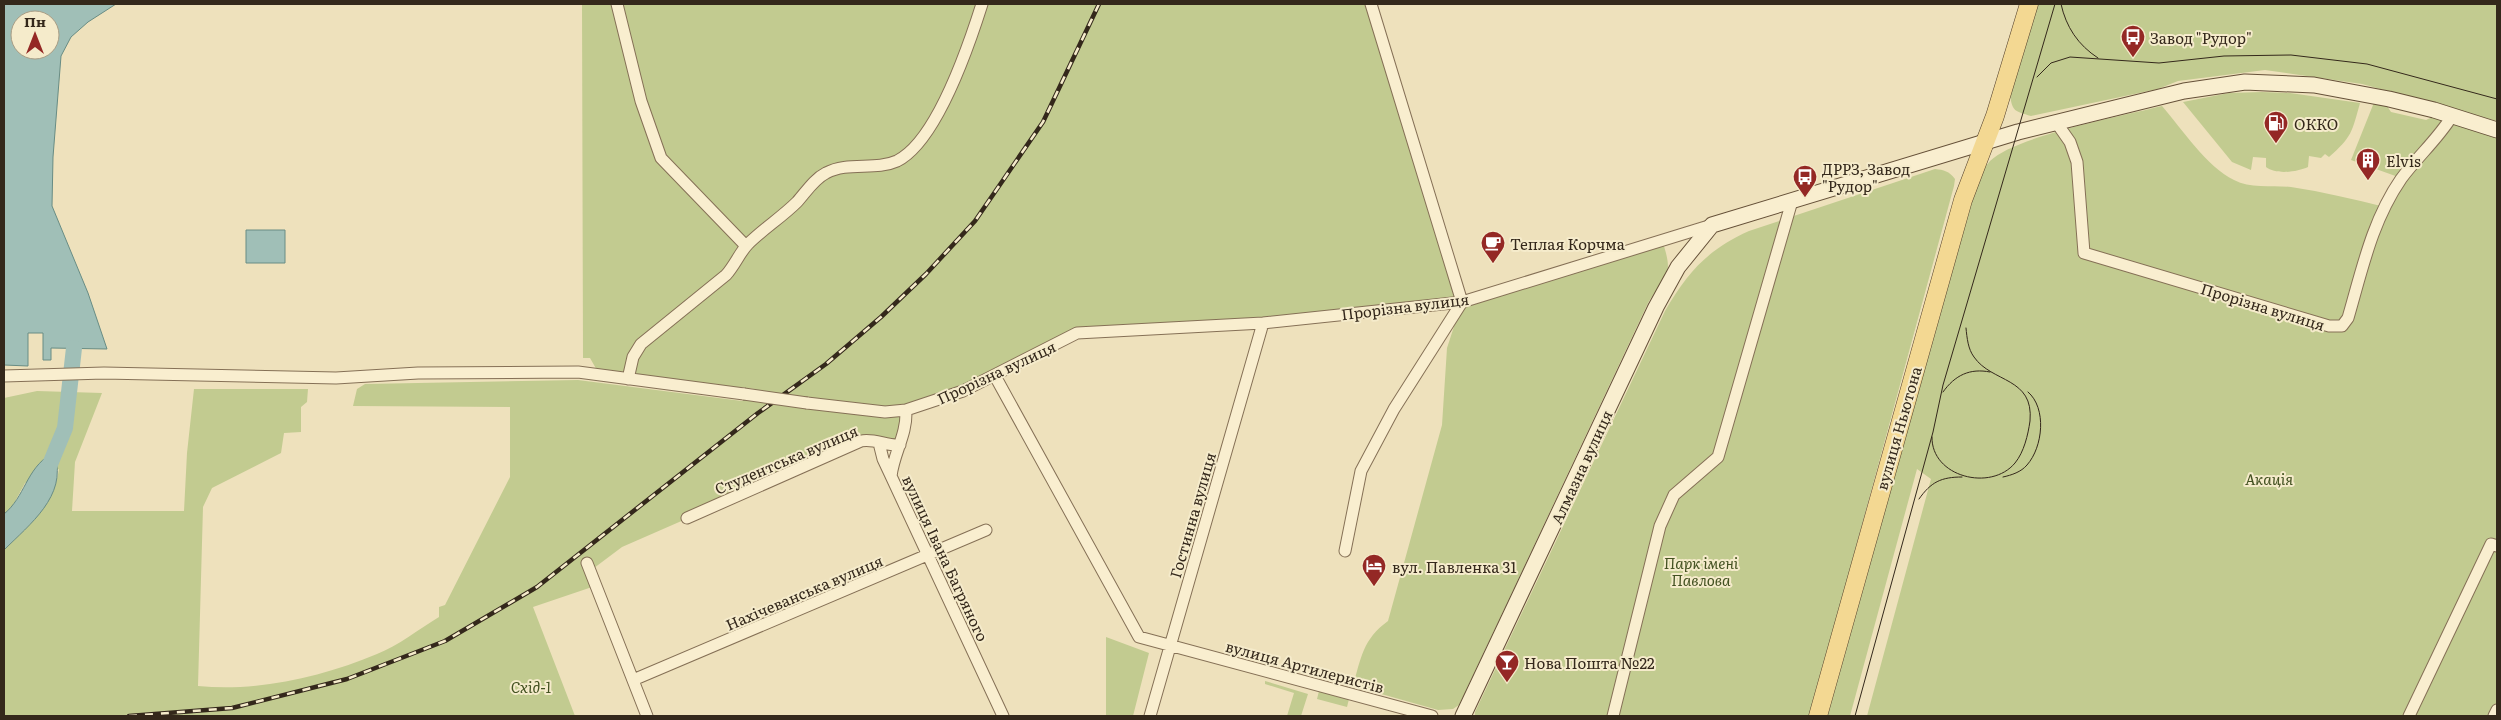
<svg xmlns="http://www.w3.org/2000/svg" width="2501" height="720" viewBox="0 0 2501 720" font-family="Literata,serif">
<rect width="100%" height="100%" fill="#eee1bc"/>
<path fill="#c2cb90" d="M582 4H1371L1462 302 1662 240C1674 276 1667 273 1648 303L1459 705 1453 709 1438 710 1353 686C1361 658 1363 639 1388 621L1442 425 1447 348 1462 302 1077 333 995 376 906 410 900 445 869 439 622 547 590 571 595 586 533 607 575 716H4V550C29 524 53 507 59 469L25 483 12 507 4 514V398L37 391 102 393 75 462 72 511H184L187 453 194 389H308L307 402 301 407V432L284 433 281 453 212 488 203 507 198 686C258 692 322 677 377 654 398 646 419 629 439 617V607L445 605 510 477V407L353 406 357 389 365 384 578 380 742 401 755 389 598 372 590 358H583Z
M2036 4H2497V121L2362 84 2265 70 2178 81 2158 89 2031 116C2015 111 2012 112 2010 94Z
M2262 92 2290 93 2360 103C2352 132 2352 137 2329 157L2325 154 2321 158 2309 156 2308 167C2297 172 2276 175 2266 167V158L2253 157 2251 170 2232 162 2183 102 2229 93Z
M2375 100 2385 103 2391 112 2426 120 2441 113 2497 130V716H1867L1931 479 1917 469 1850 716H1823L1965 213C1972 195 1977 175 1990 161 2015 136 2123 116 2162 106 2182 129 2207 167 2234 180 2251 189 2272 185 2291 187 2323 192 2354 199 2385 207L2401 178 2351 160Z
M1935 169C1944 170 1949 171 1955 179L1954 186 1810 716H1475V712L1665 311C1688 272 1707 250 1749 231Z
M1106 637 1149 653 1133 716H1106Z
M1265 681 1308 694 1301 716H1287L1294 693 1265 684Z
M1319 691 1349 699 1347 707 1317 699Z"/>
<path fill="#a0bfb7" stroke="#688c84" fill-rule="evenodd" d="M4 4H116L88 22 71 37 61 56 53 157 52 206 88 293 107 349 51 348V360H43V333H28V366L4 365ZM20 20H50V50H20Z
M246 230H285V263H246Z
M51 454 55 456C67 496 30 524 4 550V514C25 497 26 469 51 454Z"/>
<g fill="none" stroke-linecap="round" stroke-linejoin="round">
<path stroke="#a0bfb7" stroke-width="16" d="M46 474 65 428 74 348"/>
<defs>
<path id="street" d="M617 4 641 101 661 158 746 246
M2056 122 2070 142 2077 162 2084 253 2329 326H2342L2348 318C2362 270 2372 221 2401 179 2417 157 2438 139 2452 116
M4 376 104 373 336 378 418 373 578 372 744 394
M995 376 1139 637 1432 716
M628 379 633 357 641 344 726 275C735 265 740 252 748 244 763 229 782 217 797 202 806 192 814 179 826 173 848 161 875 171 897 161 937 141 969 45 982 4
M807 403 885 412 906 410 963 391 1077 333 1263 323 1462 302 1712 225
M906 410C907 435 894 452 891 476L1003 716
M879 443 883 459 891 476
M687 518 861 441C874 438 886 446 900 445
M1345 551 1361 471 1394 409 1462 302 1371 4
M587 563 647 716
M633 680 986 530
M1150 716 1263 323
M1613 716 1660 526 1674 495 1718 457 1792 201
M2409 716 2491 544 2497 546
M2494 716 2497 710"/>
<path id="secondary" d="M1463 716 1656 307 1678 267 1712 225 2018 132 2184 91 2245 82 2314 85 2389 99 2434 110 2497 130"/>
<path id="primary" d="M1818 716 1963 200 1995 116 2029 4"/>
</defs>
<use href="#street" stroke="#857056" stroke-width="13"/>
<use href="#secondary" stroke="#665139" stroke-width="17"/>
<use href="#primary" stroke="#523e2a" stroke-width="19"/>
<use href="#street" stroke="#f9eecf" stroke-width="11"/>
<use href="#secondary" stroke="#f9eecf" stroke-width="15"/>
<use href="#primary" stroke="#f3d892" stroke-width="18"/>
<path stroke="#34281b" stroke-width="1" d="M2061 4C2066 27 2078 45 2098 58
M2037 77 2051 63 2070 57 2159 63 2224 56 2291 55 2367 64 2497 99
M1943 392C1955 375 1970 368 1990 372
M1932 437C1931 477 1991 492 2015 463 2024 452 2028 435 2030 421 2034 377 1992 383 1974 357 1968 349 1967 338 1966 328
M2003 477C2012 475 2021 472 2027 465 2043 447 2047 408 2028 392
M1919 499C1931 482 1941 477 1962 477
M1855 716 1933 432 1943 385 2055 4"/>
<defs>
<path id="rail" d="M129 716 232 708 347 679 445 641 537 587 758 413 826 364 881 317 926 274 975 221 1043 122 1099 4"/>
</defs>
<use href="#rail" stroke="#34281b" stroke-width="4.5"/>
<use href="#rail" stroke="#f5ebcb" stroke-width="2.5" stroke-dasharray="8" stroke-linecap="butt"/>
<defs>
<path id="street-bridge" d="M744 394 807 403"/>
</defs>
<use href="#street-bridge" stroke="#857056" stroke-width="13" stroke-linecap="butt"/>
<use href="#street-bridge" stroke="#f9eecf" stroke-width="11"/>
</g>
<defs>
<symbol id="bus-pin" viewBox="-11 -11 22 30"><path d="M0 17L-7.5 6A9.5 9.5 0 1 1 7.5 6Z" fill="#942825" stroke="#f5ebcb"/><path d="M-5-6H5V4H4V6H2V4H-2V6H-4V4H-5ZM-3.5-4V0h7V-4ZM-3.5 1.2v1.5H-2V1.2ZM2 1.2v1.5H3.5V1.2Z" fill="#fff"/></symbol>
<symbol id="fuel-pin" viewBox="-11 -11 22 30"><path d="M0 17L-7.5 6A9.5 9.5 0 1 1 7.5 6Z" fill="#942825" stroke="#f5ebcb"/><path d="M-5.5-6h7V0h2V4h1.3V-2.5L3-4.5l.8-.8L6-3V5H2.5V1h-1V6h-7ZM-4.2-4.7v3.2H.2V-4.7Z" fill="#fff"/></symbol>
<symbol id="building-pin" viewBox="-11 -11 22 30"><path d="M0 17L-7.5 6A9.5 9.5 0 1 1 7.5 6Z" fill="#942825" stroke="#f5ebcb"/><path d="M-4-6H4V6H1V3H-1V6H-4ZM-2.5-4.3h1.7v1.8h-1.7ZM.8-4.3h1.7v1.8H.8ZM-2.5-1h1.7V.8h-1.7ZM.8-1h1.7V.8H.8Z" fill="#fff"/></symbol>
<symbol id="cafe-pin" viewBox="-11 -11 22 30"><path d="M0 17L-7.5 6A9.5 9.5 0 1 1 7.5 6Z" fill="#942825" stroke="#f5ebcb"/><path d="M-5.5-4.5H6V0H3Q3 3.5 0 3.5H-2.5Q-5.5 3.5-5.5 0ZM3-3.2v2h1.7v-2ZM-6 4.5H4V6H-6Z" fill="#fff"/></symbol>
<symbol id="hotel-pin" viewBox="-11 -11 22 30"><path d="M0 17L-7.5 6A9.5 9.5 0 1 1 7.5 6Z" fill="#942825" stroke="#f5ebcb"/><path d="M-6-4.5h1.5V1H6V5H4.5V3h-9V5H-6ZM-4 0a1.8 1.8 0 1 1 3.6 0ZM.5 0V-2.5h3Q6-2.5 6 0Z" fill="#fff"/></symbol>
<symbol id="bar-pin" viewBox="-11 -11 22 30"><path d="M0 17L-7.5 6A9.5 9.5 0 1 1 7.5 6Z" fill="#942825" stroke="#f5ebcb"/><path d="M-6-5H6L.8 .8V4.5H3.5V6h-7V4.5H-.8V.8Z" fill="#fff"/></symbol>
</defs>
<g fill-rule="evenodd">
<use href="#bus-pin" x="2119" y="23" width="28" height="38"/>
<use href="#fuel-pin" x="2262" y="109" width="28" height="38"/>
<use href="#building-pin" x="2354" y="146" width="28" height="38"/>
<use href="#bus-pin" x="1791" y="163" width="28" height="38"/>
<use href="#cafe-pin" x="1479" y="229" width="28" height="38"/>
<use href="#hotel-pin" x="1360" y="552" width="28" height="38"/>
<use href="#bar-pin" x="1493" y="648" width="28" height="38"/>
</g>
<g text-anchor="middle" dominant-baseline="central" stroke-width="4" stroke-linejoin="round" paint-order="stroke">
<g font-size="15" fill="#34281b" stroke="#f5ebcb" text-anchor="start">
<text x="2150" y="37">Завод "Рудор"</text>
<text x="2294" y="123">ОККО</text>
<text x="2386" y="160">Elvis</text>
<text x="1822" y="168">ДРРЗ, Завод<tspan x="1822" dy="17">"Рудор"</tspan></text>
<text x="1510" y="243">Теплая Корчма</text>
<text x="1392" y="566">вул. Павленка 31</text>
<text x="1524" y="662">Нова Пошта №22</text>
</g>
<g font-size="15" fill="#34281b" stroke="#f5ebcb">
<text transform="translate(1405 306) rotate(-7)">Прорізна вулиця</text>
<text transform="translate(2263 306) rotate(17)">Прорізна вулиця</text>
<text transform="translate(996 372) rotate(-25)">Прорізна вулиця</text>
<text transform="translate(1898 428) rotate(-74)">вулиця Ньютона</text>
<text transform="translate(786 459) rotate(-23)">Студентська вулиця</text>
<text transform="translate(1581 467) rotate(-65)">Алмазна вулиця</text>
<text transform="translate(1192 515) rotate(-74)">Гостинна вулиця</text>
<text transform="translate(946 558) rotate(65)">вулиця Івана Багряного</text>
<text transform="translate(804 592) rotate(-23)">Нахічеванська вулиця</text>
<text transform="translate(1305 666) rotate(15)">вулиця Артилеристів</text>
</g>
<g font-size="15" font-style="italic" fill="#435121" stroke="#f5ebcb">
<text x="2269" y="478">Акація</text>
<text x="1701" y="562">Парк імені<tspan x="1701" dy="17">Павлова</tspan></text>
<text x="531" y="686">Схід-1</text>
</g>
</g>
<rect width="2501" height="720" fill="none" stroke="#34281b" stroke-width="10"/>
<g transform="translate(35 35)"><circle r="24" fill="#f5ebcb" stroke="#a89d85"/>
<path d="M0-4L9 19L0 12L-9 19Z" fill="#942825"/>
<text y="-8" font-size="14" font-weight="bold" text-anchor="middle" fill="#34281b">Пн</text>
</g>
</svg>
